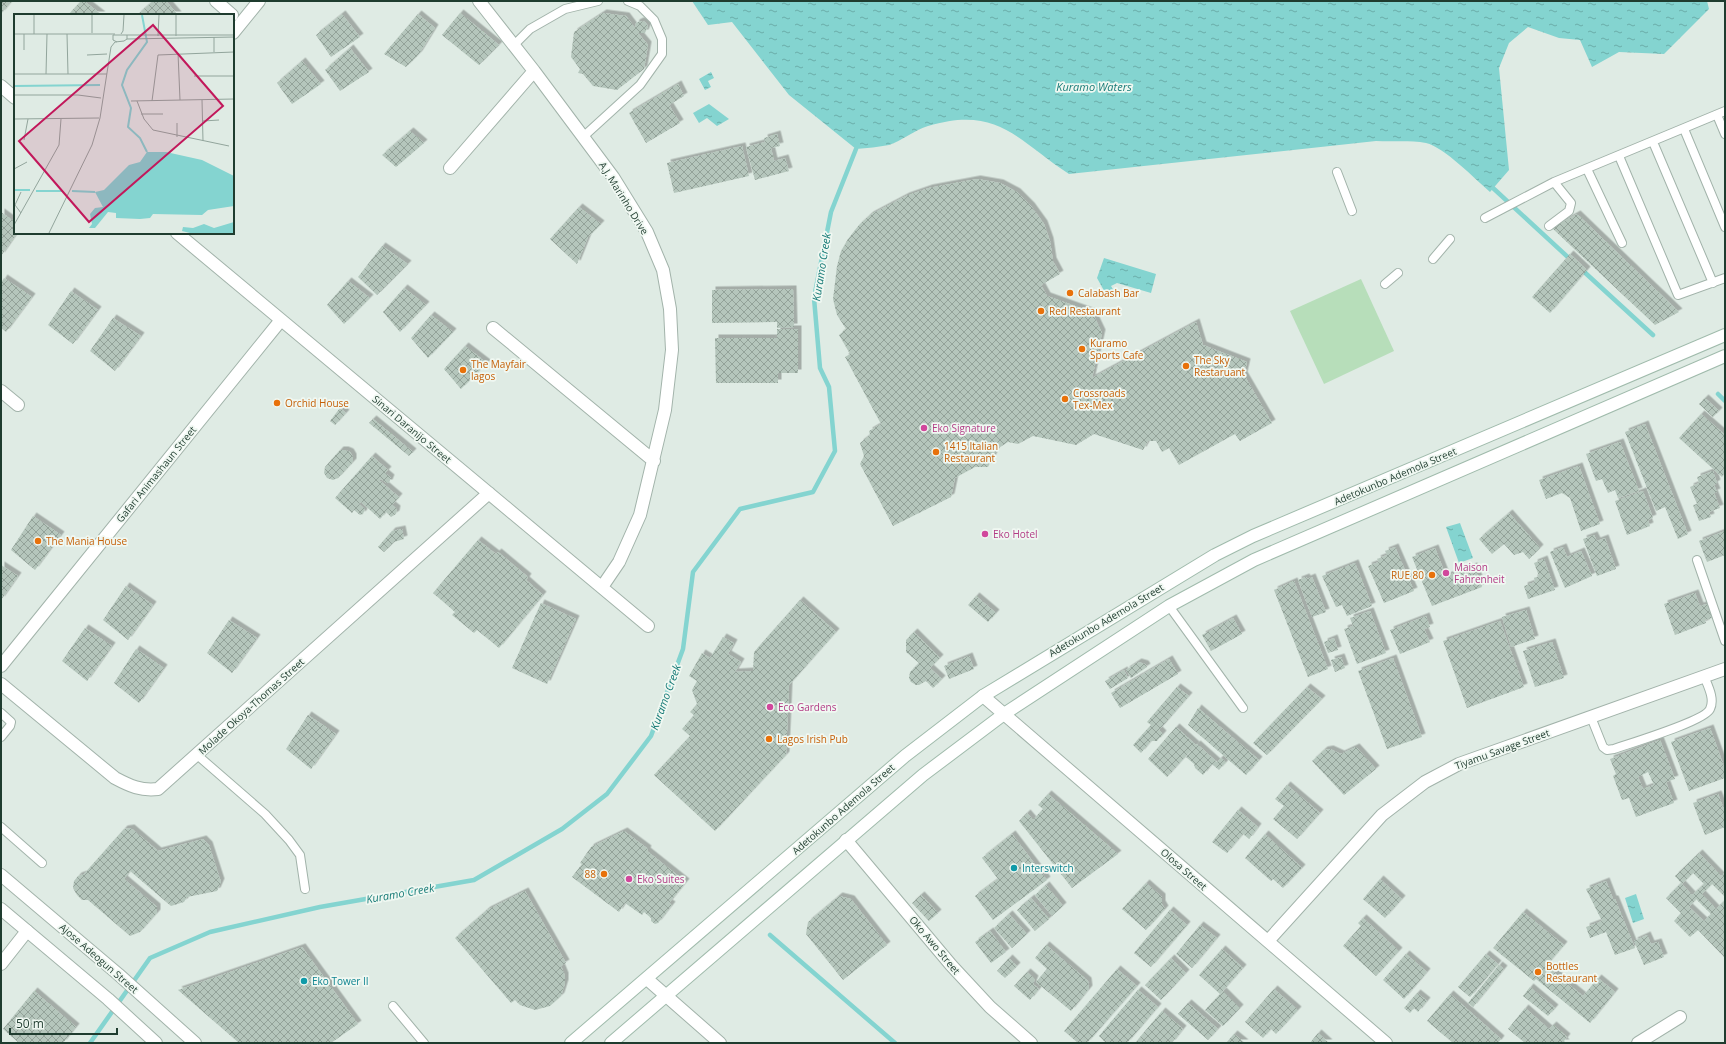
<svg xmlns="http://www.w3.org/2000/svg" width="1726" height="1044" viewBox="0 0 1726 1044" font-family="'Open Sans',sans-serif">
<defs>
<pattern id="water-ripples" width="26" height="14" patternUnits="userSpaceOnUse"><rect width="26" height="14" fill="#84d4d0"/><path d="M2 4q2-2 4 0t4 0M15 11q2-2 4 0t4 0" fill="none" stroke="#6bada9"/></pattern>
<pattern id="building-cross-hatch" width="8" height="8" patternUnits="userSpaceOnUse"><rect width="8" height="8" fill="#b5c6bc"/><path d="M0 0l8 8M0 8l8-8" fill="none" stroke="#93a299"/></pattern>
<filter id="shadow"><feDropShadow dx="3.5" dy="-3.5" stdDeviation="0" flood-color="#0004"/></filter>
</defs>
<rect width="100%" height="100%" fill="#dfebe4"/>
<path fill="#b7deba" d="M1361 279 1394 351 1324 384 1290 311Z"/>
<path fill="url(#water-ripples)" d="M692 1H1707L1709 9 1664 54 1619 52 1592 67 1580 40 1559 38 1528 27 1509 43 1499 68 1509 170 1490 192C1475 179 1444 147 1426 143 1410 140 1393 142 1376 141L1069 174C1017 140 998 105 928 126 915 130 901 141 889 145 879 147 867 148 856 149L789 95 732 22 708 25Z
M711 72 714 78 708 81 711 87 705 90 699 79Z
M709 104 729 119 717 126 707 118 699 123 693 113Z
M1104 258 1156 274 1151 293 1117 283 1111 286 1114 291 1107 296 1097 278Z
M1460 523 1473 558 1459 563 1446 527Z
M1636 894 1644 919 1633 923 1625 898Z"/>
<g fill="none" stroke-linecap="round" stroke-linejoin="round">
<path stroke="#84d4d0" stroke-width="4.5" d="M1493 188 1571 260
M1581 269 1653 335
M1718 394 1725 401
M770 935 895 1043
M90 1043 150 958 210 932 320 907 474 880 562 829 607 794 651 736 683 649 693 572 740 509 813 492 835 451 829 387 820 368 814 298 831 212 856 149"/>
</g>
<path fill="url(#building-cross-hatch)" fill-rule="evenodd" filter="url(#shadow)" d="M1 1H12L1 14Z
M81 1H84L102 15H68Z
M153 1H166L178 15H137Z
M460 13 499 45 479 65 442 35Z
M603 13 626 16 635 28 636 23 640 21 645 22 648 26 645 33H638L648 45 644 69 617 90 593 86 583 74 578 73 580 69 571 57 574 32Z
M342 14 360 37 331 57 316 35Z
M418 14 435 28 419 54 406 67 384 54Z
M350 48 369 72 340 91 325 70Z
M302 61 321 84 292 104 277 83Z
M678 84 684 96 669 105 680 123 646 143 629 113Z
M410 131 424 143 396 167 382 155Z
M777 134 780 146 771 148 774 161 785 158 789 171 755 180 746 147 765 142 764 138Z
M742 146 749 176 674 193 667 163Z
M977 179 1000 183 1017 192 1031 206 1044 224 1050 241 1053 261 1060 274 1041 285 1047 296 1092 312 1102 333 1092 378 1196 322 1203 345 1247 362 1244 375 1272 423 1240 441 1235 434 1179 465 1169 448 1162 452 1156 441H1148L1143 450 1094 434 1076 445 1033 436 1018 444 1008 442 997 449 988 467H975L955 478 951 497 893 526 860 464 864 456 860 443 870 435 869 431 881 424 845 357 850 354 839 335 846 329 837 315 833 299 837 266 841 251 848 239 859 225 870 215 906 196 929 188Z
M579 207 601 224 588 237 577 264 550 239Z
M1 212 15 222V233H17L1 256Z
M1577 214 1679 312 1655 325 1552 228Z
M382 246 408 264 377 295 358 277Z
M1570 254 1587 270 1550 313 1532 297Z
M4 278 32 297 6 332 1 328V283Z
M348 281 370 298 344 324 327 305Z
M404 288 426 305 400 332 383 312Z
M793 289 794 327 777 328V322L712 323V290Z
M71 291 98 310 73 344 48 325Z
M431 315 453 332 428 358 411 338Z
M113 318 141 336 115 371 90 351Z
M777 329H798V373H778V383H716L715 338H777Z
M465 346 487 363 461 389 444 369Z
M1705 398 1719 411 1713 417 1699 404Z
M340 408 346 413 335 425 330 421Z
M1701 414 1725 435V473L1722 477 1679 438Z
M373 419 413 452 409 456 369 423Z
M1645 424 1688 534 1678 539 1665 507 1656 511 1625 432Z
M1620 442 1639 491 1618 498 1615 490 1608 493 1602 479 1596 481 1586 454Z
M340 450H345L350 452 353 457V462L338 478 333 480 327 478 324 473 325 467Z
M372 456 388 470 385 473 391 478 389 483H387L381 479 379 480 399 497 392 505 397 509 396 514 391 517 386 512 380 519 361 502 359 504 365 509 363 514 360 515 354 510 352 513 335 498Z
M1579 466 1600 524 1581 531 1570 498 1562 493 1546 499 1539 480Z
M1713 471 1717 483 1714 485 1717 492 1714 493 1720 508 1709 512 1711 517 1699 521 1693 505 1697 504 1690 487 1699 483 1697 477Z
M1643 491 1653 518 1648 520 1650 526 1627 535 1615 501Z
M1509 513 1540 548 1529 559 1523 552 1514 555 1504 544 1492 554 1479 539Z
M33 516 61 535 35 570 11 550Z
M402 529 404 539 394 542 384 552 378 547 392 531Z
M1725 531V555L1707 562 1699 541Z
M1594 535 1597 541 1605 538 1616 569 1597 576 1583 539Z
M478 540 496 554 498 552 528 577 526 580 543 595 499 648 477 630 474 633 452 615 455 612 433 593Z
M1395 547 1414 591 1384 603 1368 566 1379 562 1377 559 1387 555 1385 551Z
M1563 547 1567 557 1581 551 1592 576 1565 588 1550 552Z
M1435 548 1446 576 1474 566 1482 587 1432 606 1412 557Z
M1544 559 1555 590 1528 599 1524 586 1535 582 1534 578 1539 576 1534 563Z
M1355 563 1372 606 1347 616 1342 605 1336 607 1322 576Z
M1 565 18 576 1 600Z
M1306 577 1307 579 1312 577 1326 612 1312 617 1298 580Z
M1294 581 1328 669 1308 677 1274 590Z
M126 586 153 605 128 640 103 620Z
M1695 593 1700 606 1707 604 1712 618 1705 620 1706 623 1675 635 1664 604Z
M976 596 996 613 988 622 968 605Z
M800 600 836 632 789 685 786 755 715 831 654 775 690 736 682 729 694 715 690 712 697 704 692 690 697 681 689 676 702 653 710 658 723 637 734 643 728 654 741 662 735 672 753 671 754 652Z
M541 603 576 619 547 684 512 668Z
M1526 610 1535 639 1511 647 1502 617Z
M1370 611 1386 653 1357 664 1344 629 1353 626 1350 618Z
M1426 616 1430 627 1424 629 1430 642 1400 654 1390 630Z
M1233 618 1242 634 1211 651 1202 635Z
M229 620 257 638 232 673 207 653Z
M1500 621 1524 687 1467 708 1443 641Z
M85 628 112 646 87 681 62 661Z
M914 632 940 658 930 668 942 679 933 688 926 681 919 685H916L911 682 909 678 910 672 919 663 906 652V640Z
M1334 638 1338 650 1328 653 1324 642Z
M1552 642 1564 678 1535 687 1523 651Z
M136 649 164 668 139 703 114 683Z
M969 656 974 669 949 679 944 666Z
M1341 657 1345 668 1335 672 1331 660Z
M1393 658 1422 737 1387 749 1358 671Z
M1169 659 1178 674 1120 708 1111 693Z
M1138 662 1145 664 1147 667 1131 678 1126 670Z
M1124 670 1128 678 1110 689 1105 681Z
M1177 687 1189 696 1159 730 1163 734 1157 741H1151L1141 753 1133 745 1151 725 1147 722Z
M1307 687 1322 699 1267 755 1253 743Z
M1198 708 1259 760 1246 775 1188 725Z
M308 715 336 734 311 769 286 749Z
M1176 727 1196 745 1167 777 1148 759Z
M1710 728 1725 769V778L1689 791 1671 742Z
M1660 740 1675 779 1666 782 1674 803 1636 817 1629 798 1622 800 1613 776 1616 774 1610 759ZM1648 772 1654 785 1643 789 1638 777Z
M1197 744 1217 762 1221 758 1226 762 1219 770 1212 764 1203 775 1195 768 1194 764 1186 757Z
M1356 747 1376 769 1344 795 1312 761 1324 750 1330 749 1341 754Z
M1287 785 1320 813 1297 839 1273 819 1284 806 1275 799Z
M1048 794 1118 854 1072 888 1019 821 1027 813 1033 820 1043 809 1038 805Z
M1718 794 1725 812V827L1705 835 1693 803Z
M1238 810 1258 827 1249 839 1243 834 1227 853 1212 842Z
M131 828 158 851 203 839 209 845 221 882 217 891 187 897 184 902 171 906 130 871 124 879 157 907V913L140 932 130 936 88 900H82L77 895 73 888 74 881 78 876 84 874 124 829Z
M624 831 648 849 647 851 686 882 669 903 672 905 658 923 655 924 651 921V918L644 912 642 915 625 903 619 912 572 877 582 864 580 863 591 847Z
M1012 834 1047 880 993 920 975 896 998 879 982 858Z
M1265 834 1302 868 1283 888 1273 879 1271 881 1245 858Z
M1699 853 1721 876 1725 872V897L1712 884 1702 894 1716 909 1725 900V958L1698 930 1690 937 1674 921 1681 913 1666 898 1681 883 1692 895 1704 884 1693 873 1682 884 1675 876ZM1696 899 1711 914 1704 921 1689 907Z
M1380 879 1402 899 1385 918 1363 899Z
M1606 881 1613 899H1615L1635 948 1615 955 1606 932 1590 938 1586 927 1602 921 1586 889Z
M1146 883 1162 897V904L1165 909 1146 930 1122 909Z
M1046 885 1063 906 1052 916 1035 895Z
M525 891 566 963 561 966 565 976V983L561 996 550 1006 535 1010 520 1005 515 1000 511 1003 455 938 487 910Z
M921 895 938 913 929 921 912 903Z
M839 896 851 899 887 945 843 980 806 934 808 922Z
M1031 898 1049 919 1035 931 1017 910Z
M1170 910 1187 925 1151 967 1134 953Z
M1523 912 1564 945 1546 966 1583 996 1598 978 1615 992 1590 1023 1536 979 1534 981 1493 948Z
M1009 914 1027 934 1012 948 994 928Z
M1363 918 1399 951 1376 976 1343 946 1361 926 1358 923Z
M1200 925 1217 938 1192 968 1176 954Z
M990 931 1006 952 991 963 975 942Z
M1647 935 1651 944 1658 942 1664 957 1644 965 1634 941Z
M1046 945 1088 981 1089 989 1071 1011 1036 982 1047 969 1035 958Z
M302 947 358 1024 331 1043H239L178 990Z
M1222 949 1243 968 1220 994 1199 975Z
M1406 954 1427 972 1404 999 1383 980Z
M1486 954 1498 964 1470 997 1458 987Z
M1009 958 1017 966 1005 978 997 971Z
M1171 958 1186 973 1161 1000 1145 985Z
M1499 965 1504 969 1473 1007 1468 1003Z
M1117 969 1137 986 1087 1043H1078L1064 1031Z
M1027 972 1035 979 1033 984 1039 989 1030 1000 1014 986Z
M1530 987 1555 1008 1548 1016 1523 996Z
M1274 989 1298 1010 1276 1034 1271 1029 1263 1038 1245 1022Z
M1138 990 1158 1007 1127 1043H1106L1099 1036Z
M34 991 76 1027 63 1043H19L3 1029Z
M1223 991 1240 1008 1223 1026 1205 1010Z
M1417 993 1427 1001 1418 1012 1414 1008 1410 1013 1404 1008Z
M1450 994 1501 1039 1498 1043H1453L1427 1021Z
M1188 1003 1218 1029 1208 1040 1178 1014Z
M1525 1008 1549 1029 1553 1025 1567 1037 1564 1041 1566 1043H1525L1508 1029Z
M1162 1011 1183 1029 1172 1043H1135Z
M1318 1033 1329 1043H1310Z
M1234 1034 1245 1043H1226Z"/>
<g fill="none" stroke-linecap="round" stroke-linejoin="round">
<defs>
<path id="service" d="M514 45 530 29 565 9 598 1
M1717 115 1725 134
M1684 129 1725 227
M583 137 640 85 662 54V39L654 20 640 6 628 1
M1653 142 1713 283
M1619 156 1678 295 1725 278
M1587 169 1622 243
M1337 172 1352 211
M1485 218 1554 182 1725 111
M1549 226 1569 211 1571 203 1554 182
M1433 259 1450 239
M1385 284 1398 273
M1697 560 1725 641
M1169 606 1243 708
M1 713 11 722 10 726 1 737
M1591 717 1603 747 1607 750 1614 749C1631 743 1705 721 1710 709 1715 699 1708 686 1704 676
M196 754 265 814 289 840 300 855 305 889
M1 827 42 863
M393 1006 424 1043"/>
<path id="minor" d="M216 1 232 15
M479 1 534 71 613 177 647 232 663 270 670 309 672 350 665 410 640 515 619 562 602 587
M233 33 259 1
M1 86 15 98
M450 168 534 71
M177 233 648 626
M493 328 654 461
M1 391 18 405
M1 666 281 320
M1 684 115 778C130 786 141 791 158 789L489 493
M983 696 1386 1043
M846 840 951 965 990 1007 1031 1043
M1268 941 1382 815 1425 782 1459 764 1725 669
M1 964 27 931
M647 979 720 1043
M1638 1043 1680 1017"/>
<path id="tertiary" d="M1 875 118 974 195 1043
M1 909 108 999 156 1043"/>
<path id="secondary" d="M571 1043 905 756 983 696 1215 555 1253 536 1725 335
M611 1043 923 775 1004 714 1169 606 1254 560 1725 356"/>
</defs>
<use href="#service" stroke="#a2b3aa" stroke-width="10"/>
<use href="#minor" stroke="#a2b3aa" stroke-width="14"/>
<use href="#tertiary" stroke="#a2b3aa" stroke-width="14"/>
<use href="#secondary" stroke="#a0bbac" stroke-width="14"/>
<use href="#service" stroke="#fff" stroke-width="8"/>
<use href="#minor" stroke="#fff" stroke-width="12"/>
<use href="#tertiary" stroke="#fff" stroke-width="12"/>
<use href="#secondary" stroke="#fff" stroke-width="12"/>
</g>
<g fill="#e8710a" stroke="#f0f8f2" stroke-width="1.5">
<circle cx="1070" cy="293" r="4"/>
<circle cx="1041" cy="311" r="4"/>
<circle cx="1082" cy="349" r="4"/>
<circle cx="1186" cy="366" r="4"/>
<circle cx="463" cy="370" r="4"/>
<circle cx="1065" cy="399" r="4"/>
<circle cx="277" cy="403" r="4"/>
<circle cx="936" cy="452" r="4"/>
<circle cx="38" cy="541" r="4"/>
<circle cx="1432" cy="575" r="4"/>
<circle cx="769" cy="739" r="4"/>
<circle cx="604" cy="874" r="4"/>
<circle cx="1538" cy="972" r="4"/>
</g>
<g fill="#d1479c" stroke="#f0f8f2" stroke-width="1.5">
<circle cx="924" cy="428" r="4"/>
<circle cx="985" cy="534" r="4"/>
<circle cx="1446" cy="573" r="4"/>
<circle cx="770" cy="707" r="4"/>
<circle cx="629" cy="879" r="4"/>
</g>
<g fill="#0f9aa8" stroke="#f0f8f2" stroke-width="1.5">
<circle cx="1014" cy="868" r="4"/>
<circle cx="304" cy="981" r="4"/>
</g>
<g text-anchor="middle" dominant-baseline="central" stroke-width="3.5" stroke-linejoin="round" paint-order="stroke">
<g font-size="10" fill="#1f3c2f" stroke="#f0f8f2">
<text transform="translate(624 198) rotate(58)">A.J. Marinho Drive</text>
<text transform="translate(412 429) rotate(40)">Sinari Daranijo Street</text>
<text transform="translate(156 474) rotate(-51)">Gafari Animashaun Street</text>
<text transform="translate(1395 476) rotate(-23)">Adetokunbo Ademola Street</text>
<text transform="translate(1106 620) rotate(-31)">Adetokunbo Ademola Street</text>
<text transform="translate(251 706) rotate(-42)">Molade Okoya-Thomas Street</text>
<text transform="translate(1502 749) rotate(-20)">Tiyamu Savage Street</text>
<text transform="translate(843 809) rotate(-41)">Adetokunbo Ademola Street</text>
<text transform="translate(1184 869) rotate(41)">Olosa Street</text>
<text transform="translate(935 945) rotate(50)">Oko Awo Street</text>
<text transform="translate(99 958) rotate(41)">Ajose Adeogun Street</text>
</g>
<g font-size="10" fill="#c56008" stroke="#f0f8f2" text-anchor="start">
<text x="1078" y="293">Calabash Bar</text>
<text x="1049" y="311">Red Restaurant</text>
<text x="1090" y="343">Kuramo<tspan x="1090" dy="12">Sports Cafe</tspan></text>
<text x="1194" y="360">The Sky<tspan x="1194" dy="12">Restaruant</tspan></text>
<text x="471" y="364">The Mayfair<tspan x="471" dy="12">lagos</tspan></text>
<text x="1073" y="393">Crossroads<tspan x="1073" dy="12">Tex-Mex</tspan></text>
<text x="285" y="403">Orchid House</text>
<text x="944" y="446">1415 Italian<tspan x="944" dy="12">Restaurant</tspan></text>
<text x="46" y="541">The Mania House</text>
<text x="1424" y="575" text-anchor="end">RUE 80</text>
<text x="777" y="739">Lagos Irish Pub</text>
<text x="596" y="874" text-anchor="end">88</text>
<text x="1546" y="966">Bottles<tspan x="1546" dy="12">Restaurant</tspan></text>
</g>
<g font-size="10" fill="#b23c85" stroke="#f0f8f2" text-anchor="start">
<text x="932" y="428">Eko Signature</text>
<text x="993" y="534">Eko Hotel</text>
<text x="1454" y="567">Maison<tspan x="1454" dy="12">Fahrenheit</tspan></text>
<text x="778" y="707">Eco Gardens</text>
<text x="637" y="879">Eko Suites</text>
</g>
<g font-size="10" fill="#0d838f" stroke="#f0f8f2" text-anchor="start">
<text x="1022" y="868">Interswitch</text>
<text x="312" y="981">Eko Tower II</text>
</g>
<g font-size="11" font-style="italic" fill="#177b77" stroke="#f0f8f2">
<text x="1094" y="86">Kuramo Waters</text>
<text transform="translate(821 267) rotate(-81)">Kuramo Creek</text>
<text transform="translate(665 697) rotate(-70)">Kuramo Creek</text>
<text transform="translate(400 893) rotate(-10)">Kuramo Creek</text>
</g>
</g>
<g transform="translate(14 14)">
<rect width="220" height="220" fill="#dfebe4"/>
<path d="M133 138H152L188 146 220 162V192L194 196 188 201 139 200 136 204 126 205 102 204V199L94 198 81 214H75L78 210 76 200 81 194 89 193 81 178 90 176 115 151 126 148ZM220 208V219H176L168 217 169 213 179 214 190 210 200 214Z" fill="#84d4d0"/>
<path fill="none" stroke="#84d4d0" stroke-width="2" d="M128 1 133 28 113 56 108 71 117 94 114 113 126 124 133 138M0 72 86 71M0 176H16M22 177H49M58 177 81 178"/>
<path fill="none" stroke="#92a59c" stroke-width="1" d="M20 1V20M78 1V19M0 20H101M10 20V36M53 20 54 60M107 20 109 17 110 1M113 21H220M144 22 145 1M162 22V1M200 23V38M113 25 220 23M164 39 166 86M73 41 93 40M0 60H93M32 60 33 20M180 62H220M0 81H64L87 84M188 86 189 127M117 87 220 85M123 87 130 105 139 116 215 132M138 87 144 41 220 38M127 100H149M0 105 85 104M189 107 205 106M163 109V123M10 126 14 105M0 155 13 148M7 199 1 191 7 178M0 211 45 131 47 105M35 219 78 131 86 104 97 33 101 28 110 27 113 25V21H99V26L103 28"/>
<path fill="#c2185b" fill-opacity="0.15" stroke="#c2185b" stroke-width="2" d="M139 11 209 92 75 208 5 127Z"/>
<rect width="220" height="220" fill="none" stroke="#1f3c2f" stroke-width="2"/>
</g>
<rect width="1726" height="1044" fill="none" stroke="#1f3c2f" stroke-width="4"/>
<path d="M10 1028v6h107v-6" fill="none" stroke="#1f3c2f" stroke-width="2"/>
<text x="16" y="1028" font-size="12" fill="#1f3c2f" stroke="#f0f8f2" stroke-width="3" paint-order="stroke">50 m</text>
</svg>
